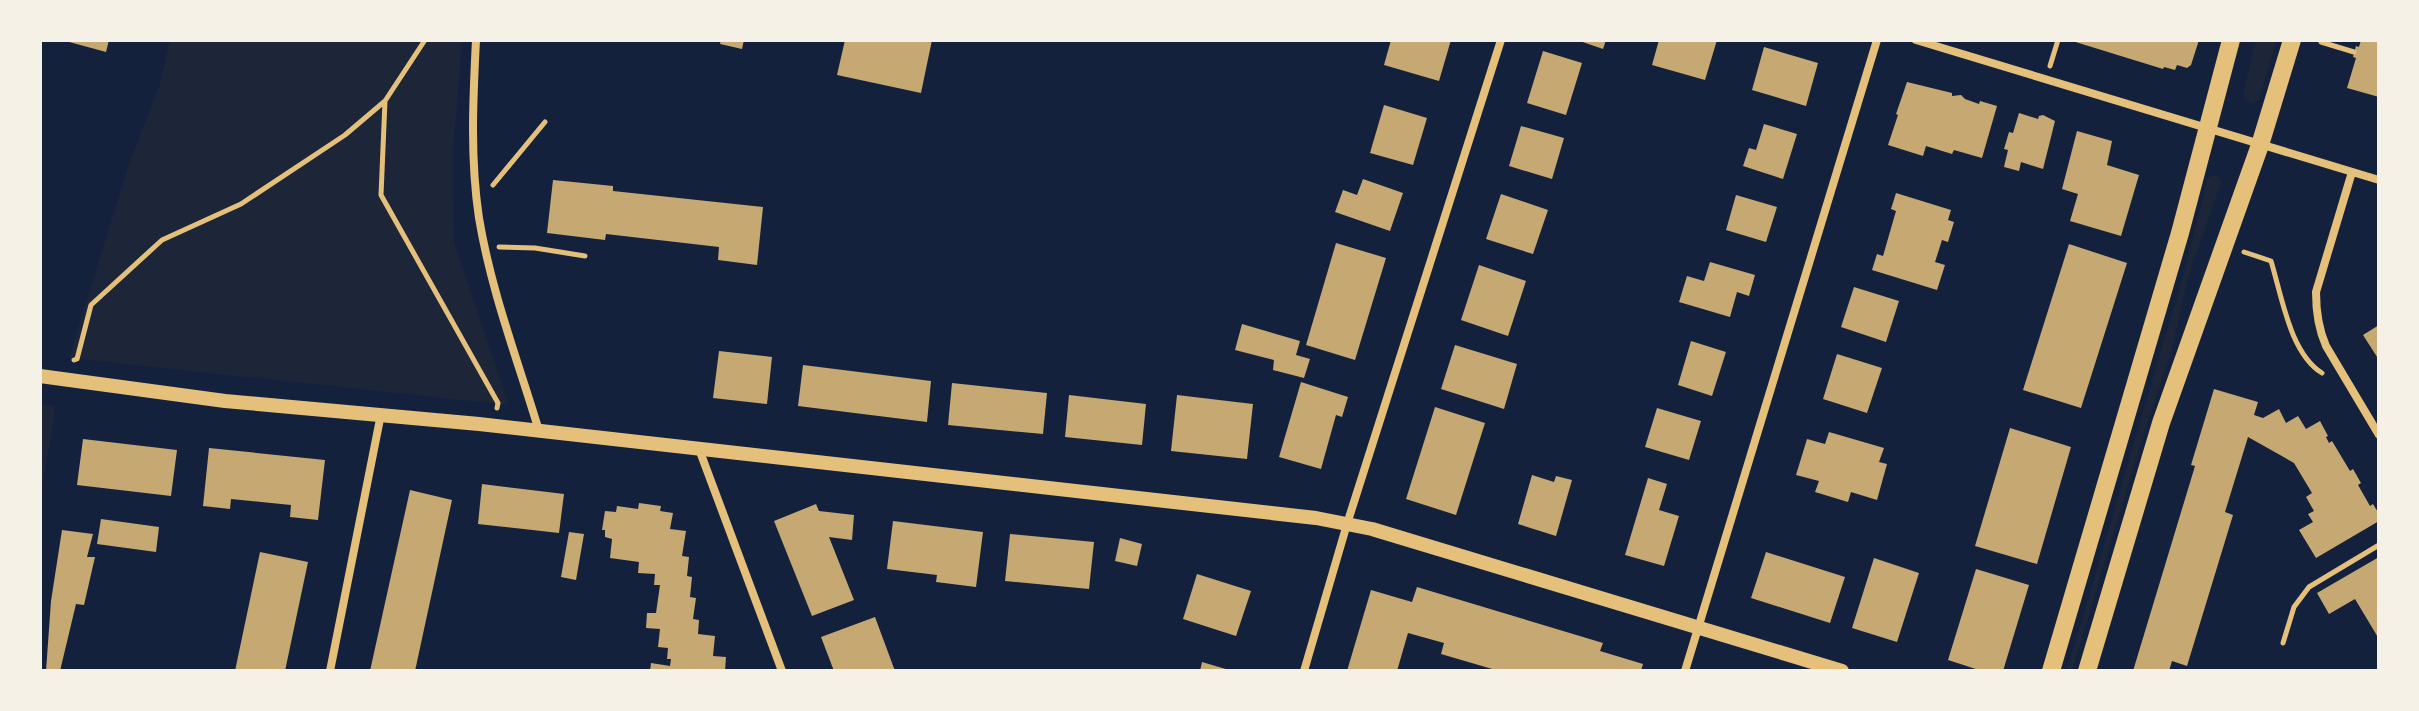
<svg xmlns="http://www.w3.org/2000/svg" width="2419" height="711" viewBox="0 0 2419 711" font-family="Raleway,sans-serif">
<rect width="100%" height="100%" fill="#14213d"/>
<path fill="#1d2539" d="M170 40H462L453 152 454 242 509 405 69 358 129 164 160 84Z
M2256 40H2277L2260 96 2258 101 2251 103 2243 97 2244 91Z
M2213 175 2219 177 2221 182 2187 281 2172 350 2146 427 2072 671H2067L2185 269 2208 178Z
M40 404 54 406 55 414 40 496Z"/>
<path fill="#c6a872" d="M62 40H109L106 52Z
M721 40H744L742 49 720 44Z
M845 40H932L921 93 837 75Z
M1391 40H1451L1439 81 1384 65Z
M1577 40H1606L1603 49Z
M1659 40H1717L1705 80 1652 65Z
M2069 40H2199L2191 65 2187 68 2177 65 2175 70 2164 67 2163 69Z
M2361 40H2379V97L2347 88 2356 58 2353 57 2356 46 2359 47Z
M1764 47 1818 63 1806 106 1752 90Z
M1543 51 1582 63 1566 115 1527 103Z
M1907 82 1952 93V96L1961 95 1965 99 1979 104 1980 101 1997 106 1982 158 1954 150 1952 154 1926 146 1923 156 1888 145 1898 115 1896 114Z
M1384 105 1427 118 1413 165 1370 153Z
M2019 113 2038 119 2039 116 2043 115 2055 121 2043 169 2021 162 2019 171 2004 167 2008 150 2004 149 2009 132 2013 133Z
M1764 124 1797 134 1783 179 1743 166 1749 148 1756 150Z
M1521 126 1564 138 1552 179 1509 166Z
M2077 131 2112 141 2107 165 2139 175 2121 236 2070 221 2078 194 2062 189Z
M1363 179 1403 193 1390 231 1335 212 1343 190 1357 195Z
M553 180 613 186V191L763 207 757 265 718 260 719 247 606 234 605 240 547 233Z
M1896 193 1951 210 1948 220 1954 222 1948 242 1942 240 1935 262 1945 265 1937 290 1872 270 1877 254 1883 256 1896 211 1891 209Z
M1501 194 1548 210 1533 254 1486 239Z
M1736 195 1777 207 1766 242 1726 230Z
M1336 243 1386 258 1355 360 1306 345Z
M2069 244 2127 263 2081 408 2023 390Z
M1710 262 1755 275 1749 296 1737 292 1730 317 1679 302 1687 276 1704 281Z
M1479 265 1526 281 1508 336 1461 320Z
M1854 287 1899 301 1886 342 1841 327Z
M1242 324 1300 341 1296 355 1310 359 1304 378 1273 370 1274 360 1235 350Z
M2379 325V360L2363 335Z
M1691 341 1726 352 1712 396 1678 385Z
M1455 345 1517 364 1504 409 1441 389Z
M719 351 772 357 767 404 713 398Z
M1837 354 1882 368 1867 413 1823 399Z
M803 365 931 381 927 422 798 406Z
M1301 382 1348 397 1342 417 1336 415 1321 469 1279 457Z
M952 383 1047 393 1043 434 948 425Z
M2214 389 2258 402 2254 415 2263 418 2279 409 2286 423 2298 416 2306 429 2320 421 2328 436 2326 437 2329 443 2332 441 2350 471 2353 469 2361 483 2358 485 2370 506 2373 504 2379 514V521L2316 558 2299 530 2313 522 2308 514 2314 511 2306 497 2312 493 2294 463 2248 437 2225 512 2233 515 2187 666 2172 661 2169 671H2133L2195 466 2191 465Z
M1069 395 1146 404 1142 445 1065 437Z
M1177 395 1253 404 1247 459 1171 451Z
M1435 407 1485 423 1456 515 1406 499Z
M1657 408 1701 421 1689 460 1645 447Z
M2010 428 2071 447 2037 564 1975 546Z
M1829 432 1884 448 1879 462 1887 464 1877 500 1851 492 1848 502 1815 492 1819 481 1796 475 1807 439 1825 444Z
M83 439 177 450 171 496 77 485Z
M209 448 325 460 318 520 290 517 291 505 231 499 230 509 203 506Z
M1532 475 1554 482 1556 476 1572 480 1556 536 1518 524Z
M1648 478 1667 484 1659 510 1679 516 1664 566 1625 555Z
M482 484 564 494 559 533 478 524Z
M410 490 452 500 415 671H370Z
M639 503 661 506 660 511 673 513 670 529 686 531 682 556 689 557 687 576 692 577 690 597 696 598 693 619 699 620 698 634 715 636 713 656 726 657 725 671H650L651 663 670 666 671 659H667L668 648 658 647 660 629 646 628 647 613H656L660 585H654L655 574 638 573 639 562 610 558 612 539 605 537V530H602L605 511 616 512 617 506 638 509Z
M816 504 819 511 854 515 852 540 829 537 854 600 812 616 774 521Z
M101 519 159 527 156 552 97 544Z
M893 521 983 532 976 587 936 582 937 575 887 569Z
M62 530 93 534 87 557H95L84 605 76 604 60 671H46L51 601Z
M569 532 584 534 576 580 561 577Z
M1010 534 1094 542 1089 589 1005 581Z
M1120 538 1142 544 1137 566 1115 561Z
M260 552 308 562 285 671H235Z
M1766 552 1845 577 1830 623 1751 598Z
M2379 557V639L2355 599 2329 614 2317 593Z
M1874 558 1919 573 1897 642 1852 628Z
M1976 569 2029 585 2003 671H1982L1948 660Z
M1197 574 1251 591 1236 636 1183 619Z
M1417 587 1603 643 1600 651 1643 664 1641 671H1499L1441 654 1444 643 1408 633 1397 671H1347L1371 590 1412 602Z
M875 617 895 671H834L821 637Z
M1202 662 1229 670 1228 671H1200Z"/>
<g fill="none" stroke-linecap="round" stroke-linejoin="round">
<path stroke="#e5c07b" stroke-width="5" d="M425 40 385 101 381 195 498 403 497 408
M2321 42 2354 52
M2050 66 2058 40
M493 185 545 122
M499 247 535 248 585 256
M2244 252 2271 261C2282 297 2290 353 2322 373
M74 360 77 359 91 305 162 240 241 204 345 135 385 101
M2283 643 2294 607 2309 587 2379 545"/>
<path stroke="#e5c07b" stroke-width="8" d="M476 40C473 99 470 159 479 218 491 291 518 361 539 431
M1916 40 2379 180
M2352 172 2316 292C2316 312 2318 328 2326 346L2379 435
M699 449 782 671
M330 671 381 414
M1304 671 1347 524 1501 40
M1685 671 1877 40"/>
<path stroke="#e5c07b" stroke-width="14" d="M40 376 225 401 479 424 1316 518 1372 529 1842 671"/>
<path stroke="#e5c07b" stroke-width="18" d="M2051 671 2180 233 2231 40
M2087 671 2161 423 2260 145 2292 40"/>
</g>
<rect width="2419" height="711" fill="none" stroke="#f6f1e7" stroke-width="84"/>
</svg>
